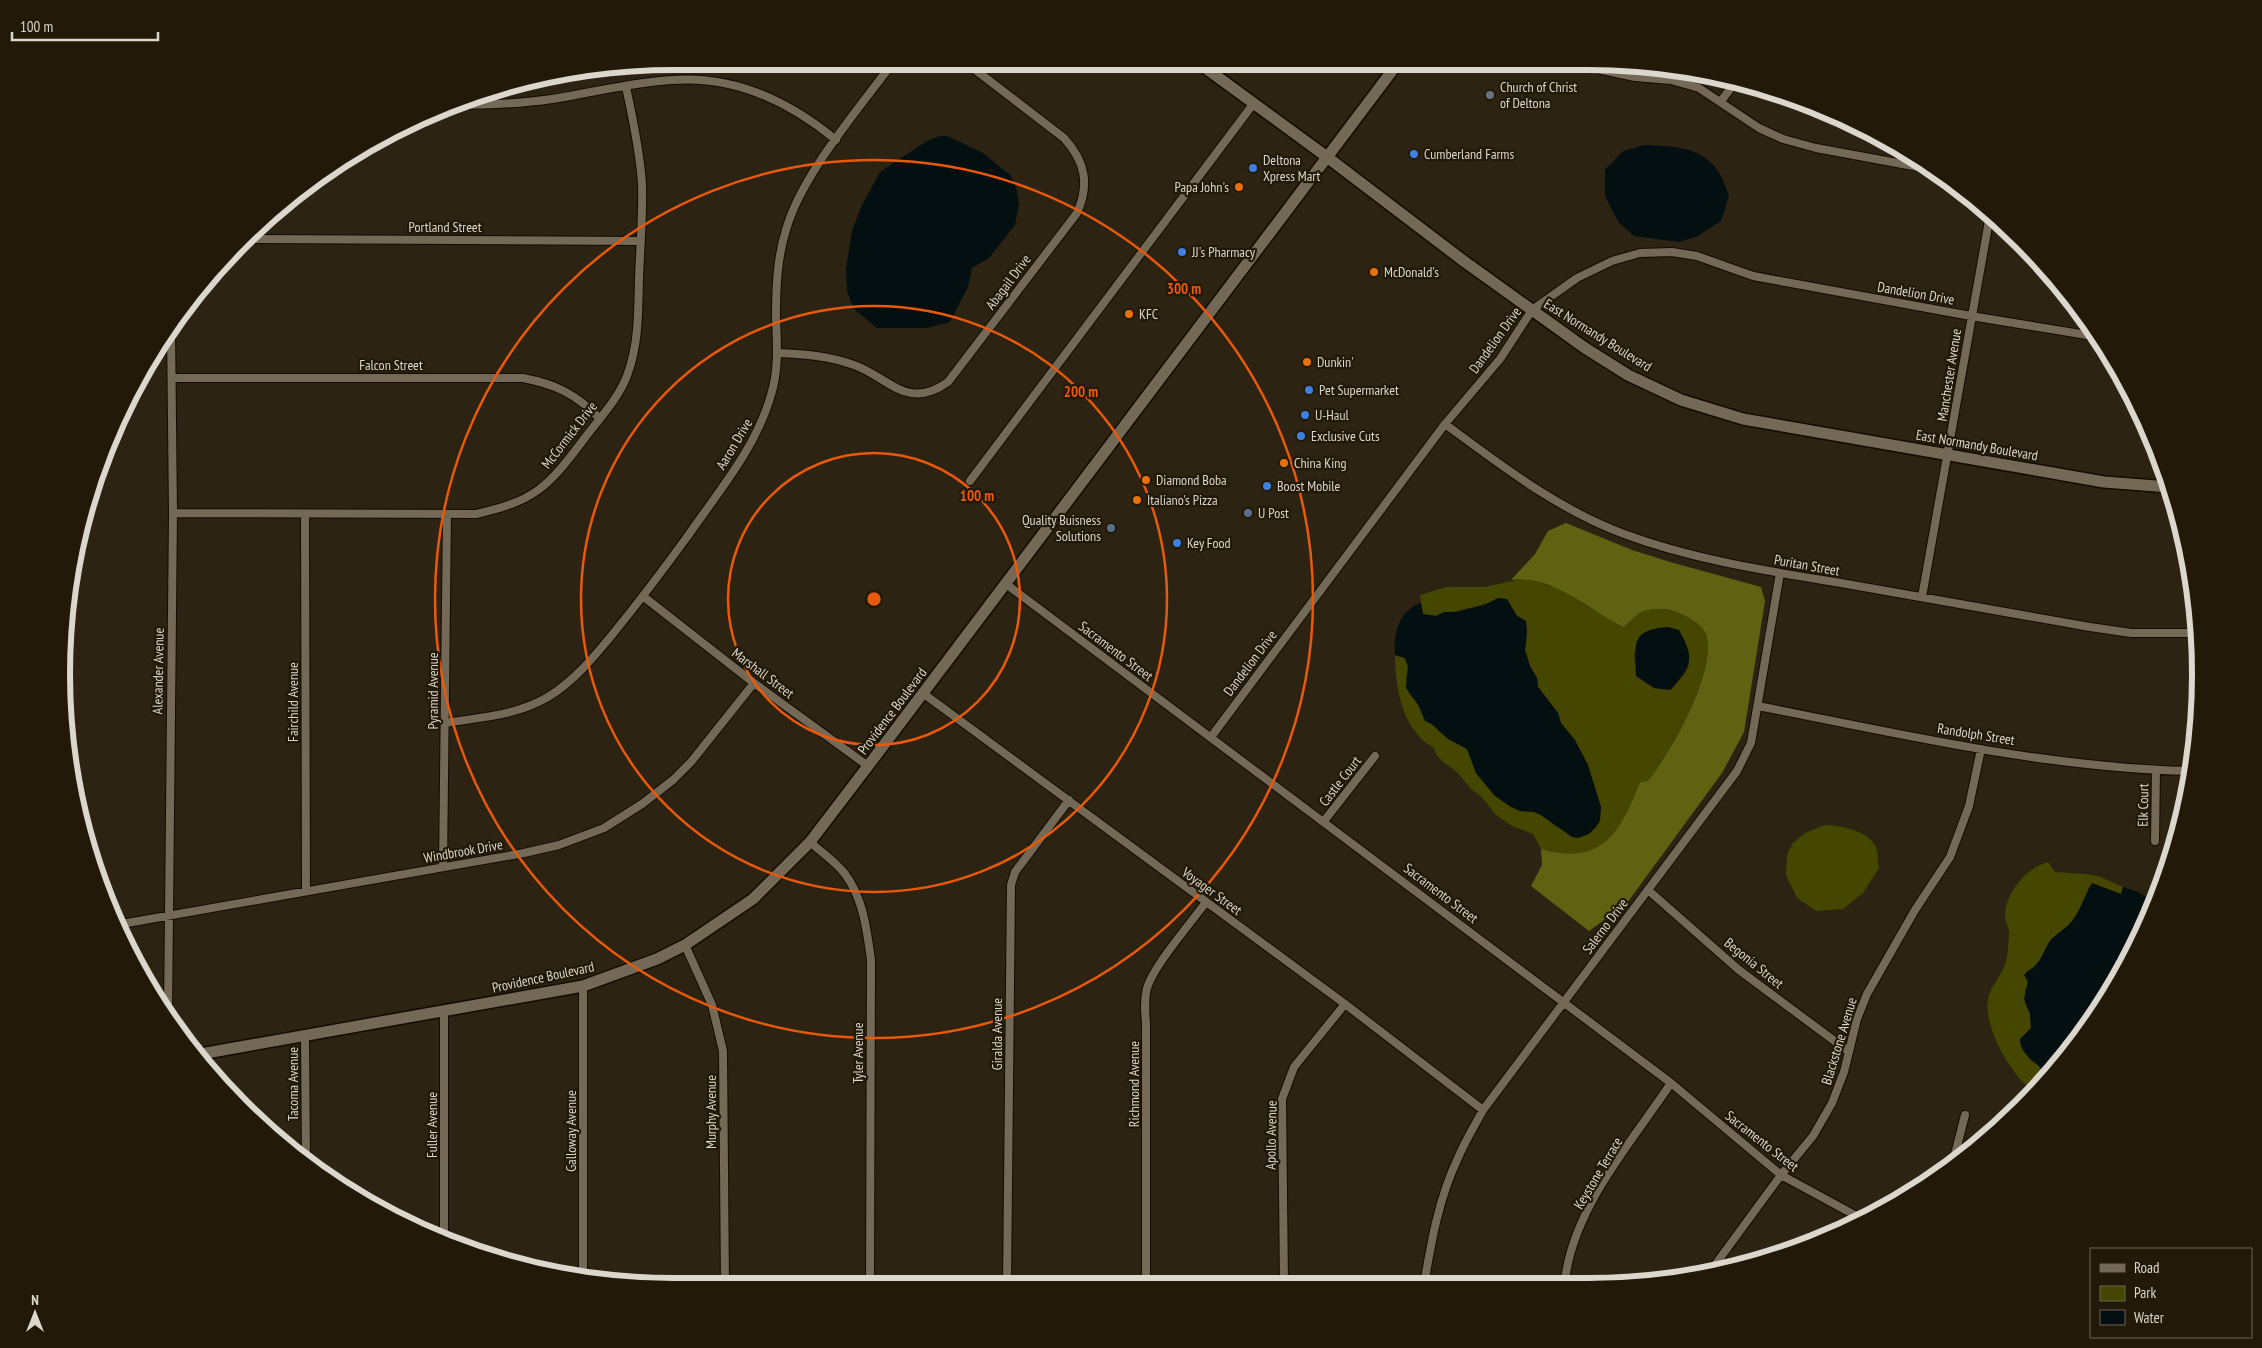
<svg xmlns="http://www.w3.org/2000/svg" width="2262" height="1348" viewBox="0 0 2262 1348" font-family="'PT Sans Narrow',sans-serif">
<rect width="100%" height="100%" fill="#2c2312"/>
<path fill="#454600" fill-rule="evenodd" d="M1526 578 1561 589 1593 610 1624 627C1629 623 1633 618 1638 614 1646 607 1669 608 1679 613 1688 617 1702 624 1706 634 1718 669 1670 753 1648 781L1640 782C1620 833 1602 866 1541 849L1533 834 1512 826 1496 815 1481 796 1472 790 1457 772 1442 761 1436 754 1434 748C1403 731 1395 689 1395 655L1404 658 1408 666 1406 679 1410 695 1416 701 1423 716 1441 733 1467 749 1476 773 1495 796 1520 811 1534 812 1541 815 1560 829 1601 807 1583 755 1561 723 1558 713 1538 687 1537 678 1530 666 1525 650 1527 632 1526 621 1517 616 1506 599 1436 616 1423 614 1420 595 1446 587H1484ZM1634 652 1689 663 1686 672 1671 690 1636 676Z
M1825 825C1841 826 1864 829 1875 845 1878 850 1878 861 1879 868L1863 893 1843 909 1816 911 1797 898 1786 875 1787 855 1792 844 1805 833Z
M2048 862 2055 872 2086 874 2101 877 2123 887 2121 894 2089 887C2085 901 2076 918 2066 928 2061 933 2052 937 2049 944 2043 954 2038 966 2027 971L2028 985 2025 990V1004L2030 1014 2031 1028 2020 1039 2029 1059 2039 1066 2044 1075 2032 1090C2010 1074 1983 1026 1988 999 1990 986 2003 975 2006 961 2008 953 2009 940 2009 931 2008 926 2005 921 2005 916 2005 893 2027 867 2048 862Z"/>
<path fill="#606212" d="M1566 523 1632 550 1670 562 1761 587 1765 601 1744 732 1722 773 1627 903 1589 931 1531 886 1542 865 1541 849C1602 866 1620 833 1640 782L1648 781C1671 752 1718 669 1706 634 1702 624 1688 617 1679 613 1670 608 1647 607 1638 614 1633 618 1629 623 1624 627 1587 610 1554 574 1511 580L1535 554 1548 531Z"/>
<path fill="#040f12" d="M940 136H947L983 153 1010 175 1016 187 1019 204 1015 225 989 258 972 268 968 287 950 322 927 328H877L854 309 847 291 846 268 852 231 861 207 880 172 927 141Z
M1644 145C1671 146 1701 146 1718 171 1723 178 1726 188 1729 196L1721 221 1698 236 1679 242 1634 236 1619 223 1605 196V170L1623 151Z
M1498 598 1507 599 1517 616 1526 621 1527 633 1525 650 1530 666 1537 678 1538 687 1558 713 1561 723 1575 740 1588 765 1601 807 1600 821 1596 827 1589 834 1578 838 1572 837 1541 815 1534 812 1520 811 1511 807 1495 796 1476 773 1467 749 1448 739 1433 725 1425 721 1419 706 1406 688 1408 666 1405 658 1395 655C1393 634 1399 610 1421 603L1423 614 1436 616 1444 612H1457L1484 605Z
M1668 627 1679 630C1696 660 1691 666 1670 690L1654 688 1636 676C1636 644 1629 630 1668 627Z
M2092 883 2121 894 2123 887 2138 892 2156 903 2097 1015 2044 1075C2042 1072 2040 1067 2038 1065 2029 1057 2020 1052 2020 1039L2031 1028 2030 1014 2024 999 2028 981 2024 975C2027 971 2029 971 2033 968 2041 962 2044 950 2049 942 2055 934 2066 929 2072 921 2081 910 2084 896 2092 883Z"/>
<g fill="none" stroke-linecap="round" stroke-linejoin="round">
<defs>
<path id="street" d="M1591 63 1602 70 1635 77 1671 80 1699 88 1759 128 1783 139 1816 148 1935 170
M1721 101 1734 84
M450 105C483 105 519 104 552 99 592 93 632 82 672 80 734 75 790 102 836 140
M250 239 641 241
M778 353C804 354 829 356 854 365 890 378 907 411 948 382L1077 213C1090 184 1085 161 1064 138L969 65
M172 378H523C555 384 576 394 599 418
M1445 424C1502 466 1557 509 1624 534 1694 560 1768 571 1841 583 1924 598 2007 612 2090 627L2131 633H2197
M970 481 1254 103
M173 513 476 514C535 501 548 487 584 439 599 419 620 397 628 373 639 342 638 312 639 279 640 248 643 216 642 184 640 152 633 119 626 87
M305 514 306 891
M1006 584 1671 1083 1781 1175 1862 1219
M644 597 754 683 868 766
M1922 597 1990 215
M924 694 1345 1004 1483 1110
M1758 706C1901 734 2045 768 2191 771
M445 723C482 717 515 716 548 697 574 681 593 658 612 635 638 603 663 570 687 537 718 492 756 448 771 395 779 369 777 344 776 318 776 289 777 258 786 230 801 176 857 111 891 65
M1211 737 1445 424 1500 359 1532 310 1577 278 1612 261 1640 253 1672 252 1697 256 1753 276 1971 316 2099 337
M1324 821 1375 756
M2155 841 2156 770
M810 842C821 852 836 862 845 874 863 898 867 930 871 960L870 1285
M443 867 447 514
M1648 890 1739 970 1848 1051
M116 925 524 853 559 845 604 828 642 804 673 780 691 762 754 683
M685 945 712 1005 723 1051 725 1285
M583 986V1275
M168 1015 173 513 171 328
M305 1036 306 1161
M1953 1162 1965 1115
M444 1238V1012
M1712 1269 1781 1175 1813 1136 1832 1103 1844 1072 1857 1019 1867 994 1915 910 1950 857 1969 806 1981 749
M1007 1285 1011 885 1015 872 1069 800
M1146 1285V1023C1145 1011 1144 1000 1147 988 1154 965 1191 923 1206 902
M1284 1285 1282 1099 1294 1067 1345 1004
M1424 1285C1431 1243 1439 1197 1458 1158 1465 1141 1475 1125 1483 1110L1737 771 1751 743 1780 573
M1564 1285C1566 1275 1567 1265 1570 1255 1587 1192 1635 1137 1671 1083"/>
<path id="secondary" d="M1200 64 1327 157 1465 262 1585 348 1628 375 1681 400 1743 419 2104 482 2169 487
M195 1055 583 986 657 959 685 945 753 899 810 842 868 766 1398 63"/>
</defs>
<use href="#street" stroke="#140c01" stroke-width="10"/>
<use href="#secondary" stroke="#140c01" stroke-width="14"/>
<use href="#street" stroke="#736956" stroke-width="8"/>
<use href="#secondary" stroke="#736956" stroke-width="11"/>
</g>
<g fill="none" stroke="#e8590c" stroke-width="2.5">
<circle cx="874" cy="599" r="146"/>
<circle cx="874" cy="599" r="293"/>
<circle cx="874" cy="599" r="439"/>
</g>
<circle fill="#6b7280" stroke="#221909" stroke-width="2" cx="1490" cy="95" r="5"/>
<g fill="#3f7fe0" stroke="#221909" stroke-width="2">
<circle cx="1414" cy="154" r="5"/>
<circle cx="1253" cy="168" r="5"/>
<circle cx="1182" cy="252" r="5"/>
<circle cx="1309" cy="390" r="5"/>
<circle cx="1305" cy="415" r="5"/>
<circle cx="1301" cy="436" r="5"/>
<circle cx="1267" cy="486" r="5"/>
<circle cx="1177" cy="543" r="5"/>
</g>
<g fill="#e8710a" stroke="#221909" stroke-width="2">
<circle cx="1239" cy="187" r="5"/>
<circle cx="1374" cy="272" r="5"/>
<circle cx="1129" cy="314" r="5"/>
<circle cx="1307" cy="362" r="5"/>
<circle cx="1284" cy="463" r="5"/>
<circle cx="1146" cy="480" r="5"/>
<circle cx="1137" cy="500" r="5"/>
</g>
<g fill="#5c6f8a" stroke="#221909" stroke-width="2">
<circle cx="1248" cy="513" r="5"/>
<circle cx="1111" cy="528" r="5"/>
</g>
<g text-anchor="middle" dominant-baseline="central" stroke-width="4.5" stroke-linejoin="round" paint-order="stroke">
<g font-size="14" fill="#dcd7cc" stroke="#221909" text-anchor="start">
<text x="1500" y="87">Church of Christ<tspan x="1500" dy="16">of Deltona</tspan></text>
<text x="1424" y="154">Cumberland Farms</text>
<text x="1263" y="160">Deltona<tspan x="1263" dy="16">Xpress Mart</tspan></text>
<text x="1229" y="187" text-anchor="end">Papa John's</text>
<text x="1192" y="252">JJ's Pharmacy</text>
<text x="1384" y="272">McDonald's</text>
<text x="1139" y="314">KFC</text>
<text x="1317" y="362">Dunkin'</text>
<text x="1319" y="390">Pet Supermarket</text>
<text x="1315" y="415">U-Haul</text>
<text x="1311" y="436">Exclusive Cuts</text>
<text x="1294" y="463">China King</text>
<text x="1156" y="480">Diamond Boba</text>
<text x="1277" y="486">Boost Mobile</text>
<text x="1147" y="500">Italiano's Pizza</text>
<text x="1258" y="513">U Post</text>
<text x="1101" y="520" text-anchor="end">Quality Buisness<tspan x="1101" dy="16">Solutions</tspan></text>
<text x="1187" y="543">Key Food</text>
</g>
<g font-size="14" fill="#dcd7cc" stroke="#221909">
<text x="445" y="227">Portland Street</text>
<text transform="translate(1008 282) rotate(-53)">Abagail Drive</text>
<text transform="translate(1916 293) rotate(10)">Dandelion Drive</text>
<text transform="translate(1598 335) rotate(32)">East Normandy Boulevard</text>
<text transform="translate(1495 340) rotate(-54)">Dandelion Drive</text>
<text x="391" y="365">Falcon Street</text>
<text transform="translate(1949 375) rotate(-81)">Manchester Avenue</text>
<text transform="translate(569 435) rotate(-52)">McCormick Drive</text>
<text transform="translate(734 444) rotate(-59)">Aaron Drive</text>
<text transform="translate(1977 445) rotate(10)">East Normandy Boulevard</text>
<text transform="translate(1807 565) rotate(10)">Puritan Street</text>
<text transform="translate(1116 651) rotate(37)">Sacramento Street</text>
<text transform="translate(1250 663) rotate(-53)">Dandelion Drive</text>
<text transform="translate(158 671) rotate(-89)">Alexander Avenue</text>
<text transform="translate(763 673) rotate(37)">Marshall Street</text>
<text transform="translate(433 691) rotate(-90)">Pyramid Avenue</text>
<text transform="translate(293 702) rotate(-90)">Fairchild Avenue</text>
<text transform="translate(892 711) rotate(-53)">Providence Boulevard</text>
<text transform="translate(1976 734) rotate(9)">Randolph Street</text>
<text transform="translate(1340 781) rotate(-52)">Castle Court</text>
<text transform="translate(2143 805) rotate(-89)">Elk Court</text>
<text transform="translate(463 851) rotate(-10)">Windbrook Drive</text>
<text transform="translate(1212 891) rotate(36)">Voyager Street</text>
<text transform="translate(1441 893) rotate(37)">Sacramento Street</text>
<text transform="translate(1605 926) rotate(-53)">Salerno Drive</text>
<text transform="translate(1754 963) rotate(39)">Begonia Street</text>
<text transform="translate(543 977) rotate(-12)">Providence Boulevard</text>
<text transform="translate(997 1034) rotate(-90)">Giralda Avenue</text>
<text transform="translate(1839 1041) rotate(-73)">Blackstone Avenue</text>
<text transform="translate(858 1053) rotate(-90)">Tyler Avenue</text>
<text transform="translate(293 1084) rotate(-90)">Tacoma Avenue</text>
<text transform="translate(1134 1084) rotate(-90)">Richmond Avenue</text>
<text transform="translate(711 1112) rotate(-90)">Murphy Avenue</text>
<text transform="translate(432 1125) rotate(-90)">Fuller Avenue</text>
<text transform="translate(571 1131) rotate(-90)">Galloway Avenue</text>
<text transform="translate(1271 1135) rotate(-89)">Apollo Avenue</text>
<text transform="translate(1762 1141) rotate(38)">Sacramento Street</text>
<text transform="translate(1598 1173) rotate(-59)">Keystone Terrace</text>
</g>
</g>
<path d="M0 0H2262V1348H0ZM674 70H1588A604 604 0 0 1 2192 674V674A604 604 0 0 1 1588 1278H674A604 604 0 0 1 70 674V674A604 604 0 0 1 674 70Z" fill="#221909" fill-rule="evenodd"/>
<path fill="none" stroke="#dcd7cc" stroke-width="6" d="M674 70H1588A604 604 0 0 1 2192 674V674A604 604 0 0 1 1588 1278H674A604 604 0 0 1 70 674V674A604 604 0 0 1 674 70Z"/>
<circle cx="874" cy="599" r="8" fill="#e8590c" stroke="#221909" stroke-width="2.5"/>
<g font-size="15" text-anchor="middle" font-weight="bold" fill="#e8590c" stroke="#221909" stroke-width="4.5" stroke-linejoin="round" paint-order="stroke">
<text x="1184" y="294">300 m</text>
<text x="1081" y="397">200 m</text>
<text x="977" y="501">100 m</text>
</g>
<rect x="2090" y="1248" width="162" height="90" fill="#221909" stroke="#6c6557"/>
<rect x="2100" y="1264" width="25" height="8" fill="#736956" stroke="#6c6557"/>
<text x="2134" y="1273" font-size="15" fill="#dcd7cc">Road</text>
<rect x="2100" y="1286" width="25" height="15" fill="#454600" stroke="#6c6557"/>
<text x="2134" y="1298" font-size="15" fill="#dcd7cc">Park</text>
<rect x="2100" y="1310" width="25" height="15" fill="#040f12" stroke="#6c6557"/>
<text x="2134" y="1323" font-size="15" fill="#dcd7cc">Water</text>
<g transform="translate(35 1313)" stroke="#221909" stroke-width="4" paint-order="stroke">
<path d="M0-4L9 19L0 12L-9 19Z" fill="#dcd7cc"/>
<text y="-8" font-size="14" font-weight="bold" text-anchor="middle" fill="#dcd7cc">N</text>
</g>
<path d="M12 32v8h146v-8" fill="none" stroke="#dcd7cc" stroke-width="2.5"/>
<text x="20" y="32" font-size="15" fill="#dcd7cc" stroke="#221909" stroke-width="4" paint-order="stroke">100 m</text>
</svg>
